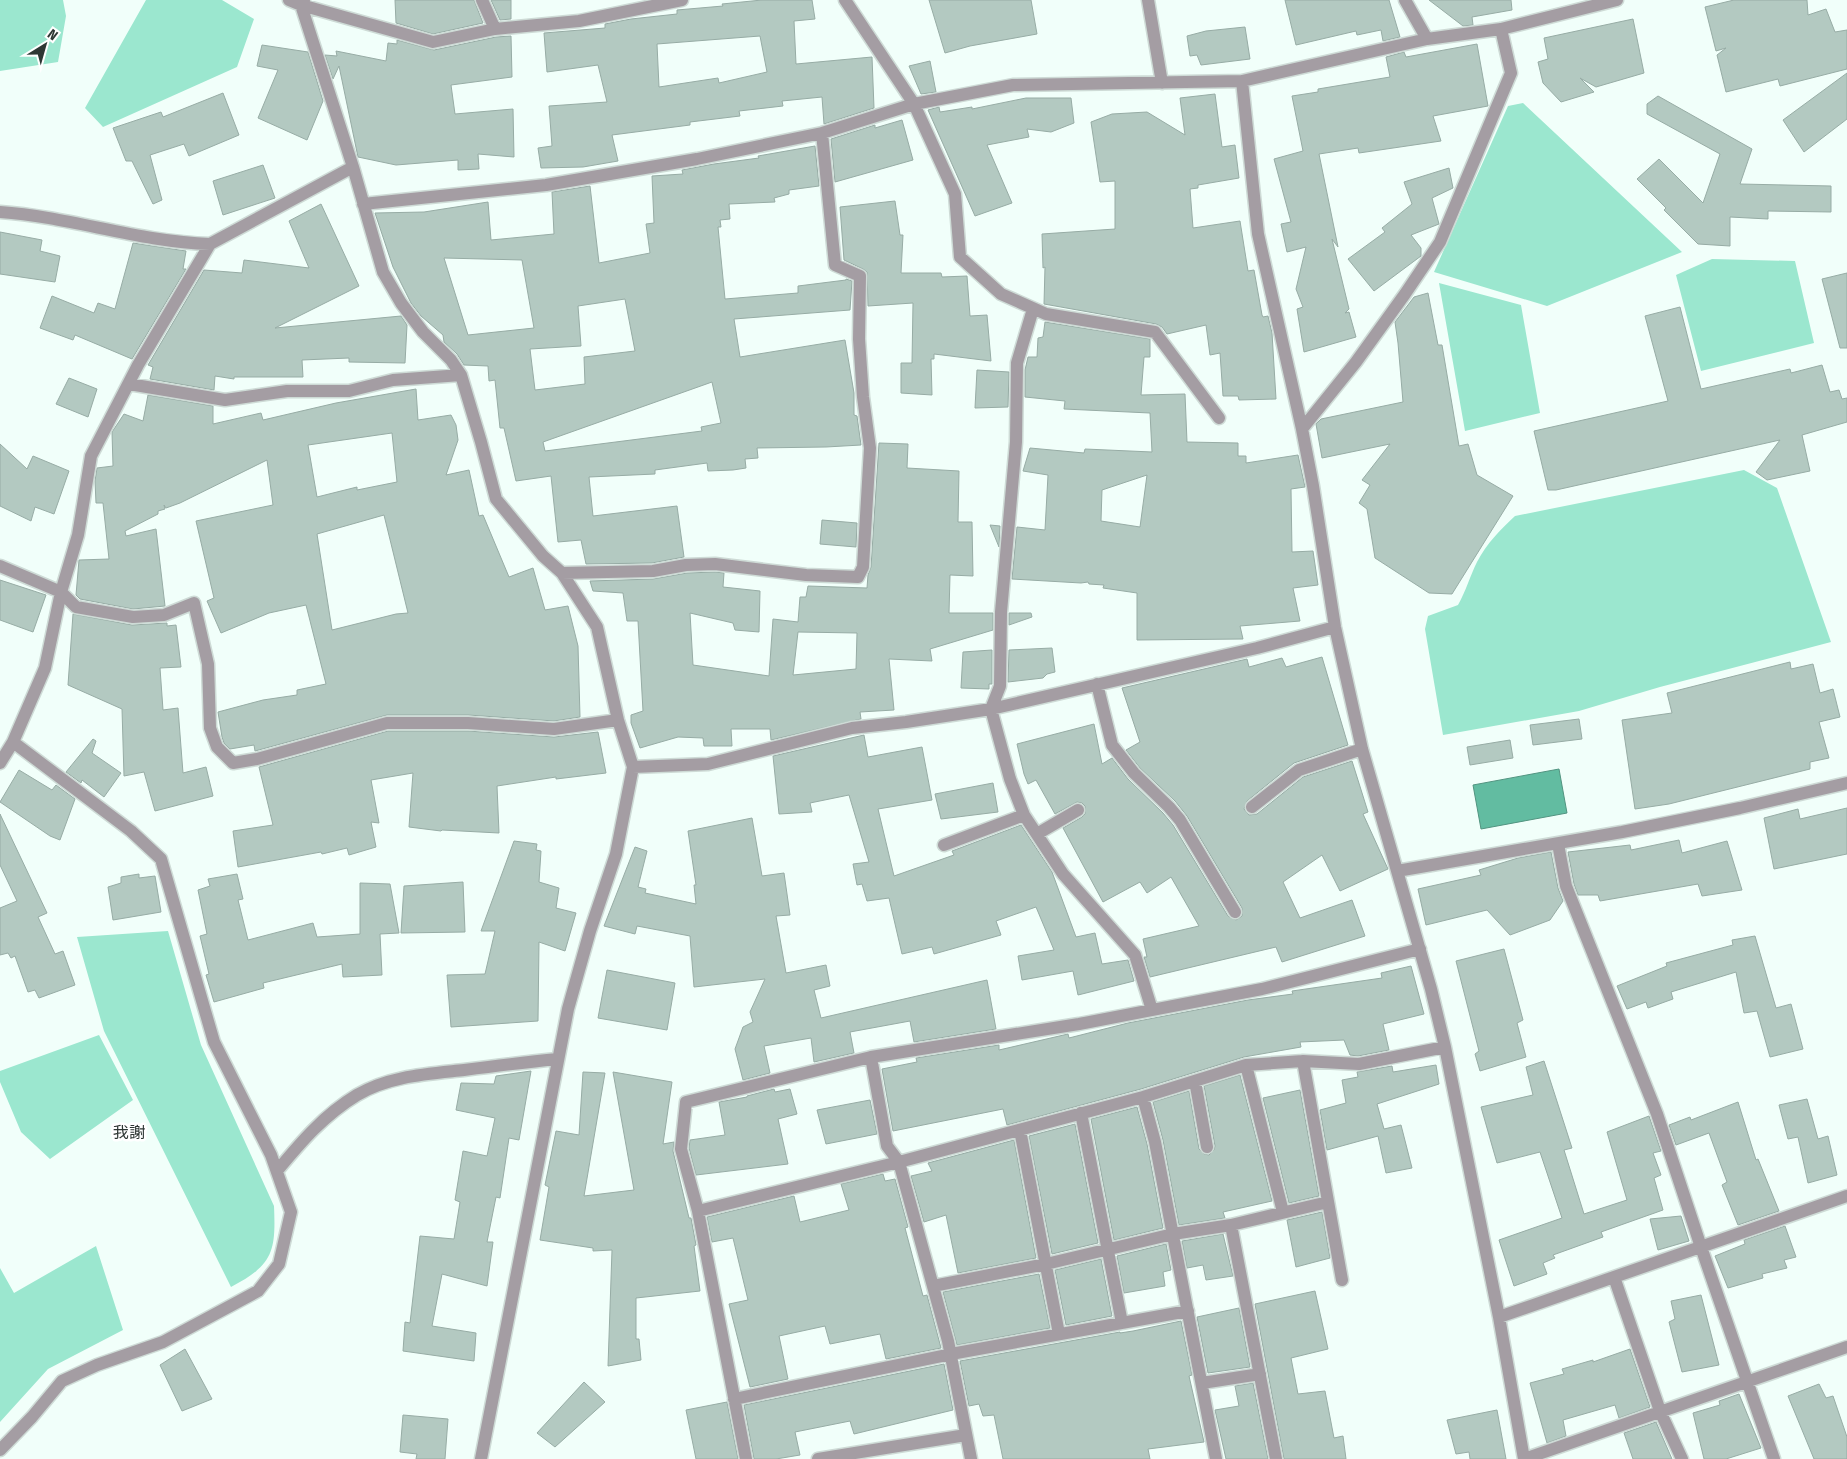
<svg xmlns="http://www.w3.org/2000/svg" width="1847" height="1459" viewBox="0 0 1847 1459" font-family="'Fira Sans Condensed','Noto Sans JP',sans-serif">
<rect width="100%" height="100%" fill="#f1fffa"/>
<path fill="#9be7cf" d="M0 0H63L66 16 58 62 0 71Z
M146 0H222L254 19 237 67 103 127 85 108Z
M1523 103 1682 252 1547 306 1434 272 1508 106Z
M1712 259 1795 261 1814 343 1701 371 1676 275Z
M1439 283 1521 305 1540 413 1465 431Z
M1744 470 1777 488 1831 642 1660 687 1579 711 1443 735 1425 629 1428 616 1458 605C1466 591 1470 576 1477 562 1487 543 1500 530 1515 516Z
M168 931 201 1045 274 1206C276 1252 273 1265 231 1287L104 1031 77 937Z
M99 1035 133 1100 50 1159 21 1132 0 1082V1071Z
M96 1246 123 1330 48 1369 0 1422V1268L14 1293Z"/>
<path fill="#62bca1" stroke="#529480" d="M1559 769 1567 813 1481 829 1473 785Z"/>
<path fill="#b3c9c1" stroke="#97aca5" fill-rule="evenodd" d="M395 0H474L483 23 433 34 396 23Z
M491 0H511V19L500 20Z
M762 0H812L815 19 794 21 796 64 872 57 874 108 824 124 822 97 782 101 783 106 739 111 740 116 690 122V125L612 135 618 161 583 167 541 168 538 148 552 146 549 106 607 102 598 65 547 72 544 33 605 28V24L631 19 677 14V10L723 6 722 4ZM760 36 767 72 719 83 718 78 659 87 657 44Z
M929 0H1031L1037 34 970 46 945 53Z
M1285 0H1389L1400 37 1383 41 1381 30 1357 35 1356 31 1296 45Z
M1429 0H1511L1512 10 1472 17 1473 25 1463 26Z
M1734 0H1807L1808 15 1826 9 1835 32 1847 30V69L1780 86 1778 79 1726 92 1717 55 1726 48 1716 51 1705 7Z
M1633 19 1644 73 1596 87 1580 78 1594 92 1561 102 1543 83 1538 62 1548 59 1544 38Z
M1245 27 1250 59 1201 65 1197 55 1190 56 1187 36 1206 31Z
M511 36 512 77 451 85 455 114 513 109 514 157 478 154 479 169 458 170V160L396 165 358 157 339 66 333 79 325 55 337 56 336 51 386 61 388 43 397 44V40L434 50 496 37Z
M1477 44 1488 106 1433 116 1441 141 1359 153 1358 148 1319 154 1338 247 1332 239 1349 309 1345 313 1349 312 1356 337 1304 352 1297 309 1303 307 1296 289 1306 247 1287 252 1281 224 1291 222 1274 159 1303 151 1292 96 1318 92V89L1390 77 1386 57 1404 52 1406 57Z
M262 45 308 52 323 101 307 140 258 118 278 70 257 66Z
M930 61 936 92 921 94 909 66Z
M1847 73V119L1804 152 1783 120Z
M223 93 239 135 189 156 184 144 150 155 162 200 153 204 132 161H126L113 128 161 112 163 117Z
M1215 94 1222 147 1235 145 1239 178 1198 185V188L1190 189 1193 228 1240 221 1248 271 1254 270 1262 315 1263 317 1268 316 1272 333 1276 399 1239 400 1238 396H1223L1220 353 1210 355 1206 325 1167 334 1162 327 1156 324 1044 304 1045 267 1043 268 1042 234 1115 229V181L1100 182 1091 122 1112 114 1147 112 1185 135 1180 98Z
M1658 96 1752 149 1740 184 1831 186V212L1768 211V219L1730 217V246L1698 244 1664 210 1666 208 1637 179 1659 159 1703 203 1720 154 1647 114V104Z
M1026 98H1071L1074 123 1051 132 1027 129 1029 137 987 145 1012 203 975 216 928 110 939 107 940 112 972 107V109Z
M902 120 913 160 835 182 831 139 875 125V128Z
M815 146 819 186 789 190V194L774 198 775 202 729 204 730 219 720 220 721 227H718L725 299 798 293V286L846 280V279L852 281 850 310 734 319 740 357 845 340 854 393V415L857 416 861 445 826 447 757 448 758 458 745 459 746 468 733 470 708 471 707 463 655 470V474L589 477 593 516 677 506 684 557 652 563 586 564 581 540 558 542 551 476 516 481 504 428H500L495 380 489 381 488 366 464 365 457 354 444 342 443 335 421 316 411 303 393 267 375 213 424 212 488 202 491 240 554 234 552 192 590 186 599 263 650 253 646 224 654 223 652 176 683 174 682 170 714 164 759 158 758 156ZM444 258 522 260 534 328 468 335ZM625 299 635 351 584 357 585 384 535 390 530 349 581 346 578 306ZM712 382 721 423 701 427 702 431 545 451 543 442Z
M263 165 275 198 223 215 213 181Z
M1449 168 1453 188 1432 198 1439 224 1411 235 1421 248V256L1374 291 1348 259 1385 232 1382 228 1412 204 1404 182Z
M895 201 900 235H903L901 273H941L942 277 967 276 970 316 987 315 991 361 934 354V359H931L932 395 901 393V363H912L913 303 868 306 867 272 863 269 844 260 840 207Z
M321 204 359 286 275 328 401 316 407 325 405 363 349 362V358L302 360 303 377H234V379L215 376 214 390 150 379 153 367 148 365 204 270 242 273 244 260 309 268 289 221Z
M0 232 42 240 40 251 60 256 55 282 0 274Z
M133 243 186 251 183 269H186L132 359 75 335 73 340 40 328 52 296 94 313 98 303 115 309Z
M1847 273V348H1840L1822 279Z
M1428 293 1438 345H1442L1459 446 1468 444 1477 475 1513 496 1452 594 1429 593 1375 558 1367 509 1359 503 1370 485 1362 480 1390 444 1322 458 1316 424 1321 419 1403 402 1398 343 1395 322 1414 297Z
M1680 307 1701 389 1790 369 1791 373 1822 365 1830 392 1839 390 1842 399 1847 398V422L1802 435 1810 471 1767 480 1756 472 1780 440 1556 490H1548L1534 431 1668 401 1645 316Z
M1045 322 1150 339V357H1144L1141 395 1185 394 1187 442 1238 443V456H1246V463L1298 455 1305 487 1291 489 1292 552 1313 551 1318 585 1293 588 1300 621 1240 626 1243 639 1137 640V593L1103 588 1104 585 1089 584 1088 582 1081 583 1012 579 1017 527 1045 530 1048 475 1023 471 1030 448 1084 453 1085 449 1152 452 1150 413 1064 409 1065 401 1025 397V370L1028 357H1037L1038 338 1043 337ZM1147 475 1140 527 1101 521 1102 490Z
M977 370 1009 372 1008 407 975 408Z
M69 378 97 389 88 417 56 404Z
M416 389 418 420 451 415 456 425 458 440 446 475 469 470 479 516 483 515 509 577 533 568 545 610 568 606 578 646 580 717 554 721 468 715H387L255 751 254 745 230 749 224 743 222 737 218 712 263 700 297 695V690L326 684 306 605 269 613 221 633 207 601 214 598 196 521 273 505 267 460 180 503 166 508 164 505 165 509 158 511V514L125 531 126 536 156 529 165 606 133 609 80 599 76 595 79 560 109 559 103 503H96L95 481 97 468 113 466 112 432 124 414 143 421 148 395 213 406V424L261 413 263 420 336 403ZM392 433 397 482 357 490V487L317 497 308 445ZM384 515 408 613 396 614 332 630 317 534Z
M879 443 908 444 907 468 959 471 958 522H972L973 576 950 575 949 613H993V630L930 649 932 661 889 659 894 710 860 712 861 719 771 740 770 729H731L732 746H704L703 738 678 737 640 748 631 723V715L643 711 638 621H627L623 593 593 591 590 581 653 579 687 573 715 572 724 573 723 587 760 591 759 632 735 630 733 623 690 613 693 665 769 676 773 619 798 622 800 597H806L808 586 867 588 868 575 871 567ZM798 632 857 633 856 669 793 675Z
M0 444 27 469 33 456 69 471 54 514 35 507 31 521 0 506Z
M822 520 857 523 856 547 820 544Z
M990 525 1000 526 999 547Z
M0 580 46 595 33 632 0 620Z
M1009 613H1031L1032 617 1009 625Z
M73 614 132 625 167 623V626L176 625 181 667 160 668 163 710 178 708 183 773 206 767 213 796 155 811 144 772 124 776 122 709 68 685Z
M1052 648 1055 672 1047 674 1043 678 1008 682 1009 650Z
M992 650V684H989V689L961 688 963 652Z
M1322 657 1348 745 1294 763 1247 801 1244 809 1249 815 1257 814 1303 777 1352 761 1368 812 1363 814 1388 869 1340 891 1322 855 1283 882 1300 918 1352 900 1365 936 1282 962 1276 947 1150 977 1144 957H1147L1143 939 1199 926 1171 877 1147 893 1140 882 1103 902 1063 828 1082 817 1085 814V806L1082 803 1077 802 1055 814 1036 780 1028 784 1024 774 1017 744 1094 724 1102 764 1112 758 1128 779 1163 813 1173 825 1228 916 1236 920 1242 916V908L1187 816 1175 801 1140 768 1126 750 1140 742 1122 688 1247 659 1249 667 1282 658 1286 667Z
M1790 662 1791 669 1813 664 1820 693 1833 689 1840 717 1819 722 1829 758 1810 762V769L1669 804 1635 809 1622 720 1672 713 1667 693Z
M1579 719 1582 739 1533 745 1530 725Z
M388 731H468L554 737 598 732 606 773 556 779V777L497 786 499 833 442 830 441 831 409 827 413 773 371 780 379 823 371 822 376 847 349 855 347 848 322 854 321 852 238 867 233 831 273 825 259 767Z
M864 735 868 757 922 747 932 800 878 809 894 876 954 855 952 851 1021 825 1052 872 1076 937 1095 933 1102 964 1128 960 1134 981 1078 995 1073 971 1022 980 1018 956 1054 950 1036 907 996 921 1001 935 934 954 932 947 902 954 889 898 867 901 862 884 857 885 853 864 869 862 849 795 810 803 812 812 779 814 773 756Z
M93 739 96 741 92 753 121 773 104 797 82 780 81 783 66 772Z
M1510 740 1513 758 1470 765 1467 747Z
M19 770 52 790 56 785 75 799 60 840 50 836 0 802Z
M993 783 998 812 941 819 935 794Z
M1847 808V854L1774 869 1764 818 1798 809 1800 819Z
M0 814 47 913 38 917 55 954 63 951 75 985 39 998 35 990 28 992 15 956 11 958 8 953 0 955V908L17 901 0 865Z
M752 818 762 876 784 873 790 915 776 916 786 973 826 965 830 986 814 990 821 1018 987 980 996 1029 914 1042 910 1021 850 1032 854 1053 814 1062 811 1038 764 1046 770 1073 743 1080 735 1049 743 1027 753 1022 750 1012 765 979 694 987 690 936 637 926 635 934 604 926 635 847 647 851 638 887 646 889 645 893 696 904 694 885H696L688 831Z
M1679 840 1682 853 1727 841 1742 890 1702 896 1698 884 1600 901 1598 895H1578L1574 884 1568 852 1630 845 1631 850Z
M514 841 537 844 536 850 541 851 539 882 559 888 556 908 576 913 565 951 539 942 538 1021 451 1027 447 975 485 974 495 931H481Z
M1551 852 1558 888 1563 901 1550 920 1510 935 1487 910 1426 925 1418 889 1481 875 1479 870 1518 858Z
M139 874V878L155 876 161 912 113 920 108 887 121 883V877Z
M237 874 243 899 238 900 248 940 313 923 317 937 360 934V883L390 884 399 933 380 934 382 975 343 977 342 964 263 983 264 988 214 1002 206 975 209 974 200 936 207 934 198 890 210 886 208 879Z
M463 882 465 932 401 933 404 886Z
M1755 936 1776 1008 1791 1004 1803 1049 1770 1057 1757 1011 1744 1013 1736 972 1671 992 1673 999 1648 1008 1646 1002 1627 1009 1617 986 1667 966 1666 963 1733 945 1732 940Z
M1504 949 1523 1020 1517 1023 1526 1057 1480 1071 1475 1054 1479 1051 1456 961Z
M1411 966 1424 1014 1383 1024 1389 1050 1358 1056 1350 1055 1344 1040 1300 1042 1301 1047 1244 1057 1141 1089 1007 1125 1003 1109 893 1131 882 1069 917 1062 916 1058 999 1045V1050L1068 1034 1069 1038 1128 1023 1248 1000 1293 994 1292 991 1382 978 1381 973Z
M607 970 675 983 667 1030 598 1018Z
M1544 1061 1572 1148 1564 1150 1584 1214 1627 1200 1607 1132 1649 1116 1661 1151 1653 1153 1661 1175 1654 1178 1663 1210 1601 1232 1603 1237 1553 1255 1555 1258 1543 1263 1547 1274 1514 1286 1499 1240 1562 1218 1540 1152 1497 1163 1481 1107 1533 1095 1526 1067Z
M1436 1065 1439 1084 1377 1104 1384 1129 1401 1125 1412 1168 1386 1173 1378 1136 1327 1150 1320 1110 1346 1103 1342 1080 1358 1077 1357 1072 1392 1066 1393 1072Z
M531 1071 519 1140 509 1138 500 1198 496 1197 487 1242H493L487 1286 442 1274 432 1326 476 1333 474 1361 403 1351 405 1322 410 1323 420 1236 454 1239 460 1202 455 1200 463 1151 487 1156 495 1118 456 1110 461 1083 494 1084 496 1076Z
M583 1072 605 1073 584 1196 634 1190 613 1072 672 1082 663 1144 674 1142 673 1151 689 1218H691L696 1245 694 1246 700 1291 636 1298V1339H639L641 1360 608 1366 612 1250 593 1251V1248L540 1240 549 1187 545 1185 556 1131 579 1135Z
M1240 1075 1272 1201 1223 1212 1225 1218 1179 1225 1163 1140 1153 1102 1189 1091 1199 1149 1204 1154 1209 1155 1214 1150 1215 1146 1204 1086Z
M774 1089 775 1092 790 1089 797 1114 778 1119 788 1164 696 1175 689 1148 690 1140 725 1135 719 1102 747 1097V1096Z
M1300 1090 1319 1196 1289 1203 1263 1098Z
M1807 1099 1818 1139 1828 1136 1837 1175 1808 1183 1798 1137 1788 1139 1779 1105Z
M870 1100 877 1134 826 1144 817 1110Z
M1738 1102 1756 1160 1758 1159 1779 1211 1738 1225 1722 1185 1727 1182 1709 1133 1676 1145 1669 1125 1690 1117 1691 1120Z
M1137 1107 1147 1144 1163 1228 1114 1240 1091 1119Z
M1075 1124 1098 1243 1052 1254 1029 1136Z
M1014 1140 1036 1258 958 1273 946 1215 924 1222 911 1176 932 1171 928 1163Z
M883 1174 885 1181 895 1179 908 1227 905 1228 923 1296 927 1295 941 1348 886 1359 880 1334 830 1344 825 1326 779 1336 788 1379 750 1387 729 1304 748 1300 733 1238 712 1242 707 1217 794 1196 800 1222 849 1210 841 1184Z
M1322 1212 1330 1258 1296 1267 1287 1220Z
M1681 1216 1689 1241 1658 1250 1650 1219Z
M1785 1226 1796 1257 1784 1260 1787 1268 1762 1274 1763 1278 1728 1288 1715 1256 1745 1244 1744 1240Z
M1223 1234 1233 1276 1206 1280 1203 1265 1187 1268 1182 1241Z
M1166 1244 1171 1270 1163 1272 1165 1286 1124 1293 1117 1256Z
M1101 1259 1112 1316 1066 1325 1055 1270Z
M1039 1274 1050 1328 957 1345 943 1292Z
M1315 1291 1328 1349 1291 1358 1298 1394 1325 1391 1334 1438 1343 1436 1346 1459H1284L1255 1304Z
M1701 1295 1719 1365 1682 1372 1669 1322 1675 1319 1671 1301Z
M1239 1308 1250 1367 1208 1373 1197 1317Z
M1181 1321 1192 1375 1189 1376 1204 1442 1148 1449 1150 1459H1003L994 1415 983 1416 979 1404 969 1406 960 1361 1120 1332V1333L1133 1331Z
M185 1349 212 1399 182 1411 160 1365Z
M1630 1349 1650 1407 1619 1418 1615 1405 1563 1420 1566 1436 1547 1443 1530 1383 1564 1374 1562 1369 1593 1360V1362Z
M944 1364 953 1410 854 1434 850 1421 795 1432 800 1455 776 1459H754L744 1405Z
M584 1382 605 1402 555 1447 537 1433Z
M1253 1383 1268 1459H1226L1215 1410 1239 1406 1235 1386Z
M1819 1384 1826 1398 1833 1396 1847 1437V1459H1814L1788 1396Z
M1739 1394 1761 1448 1726 1459H1704L1693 1413 1720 1405 1719 1401Z
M727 1402 738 1459H696L686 1410Z
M1497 1410 1506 1459H1470L1469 1452 1456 1454 1447 1420Z
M403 1415 448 1419 445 1459H416L417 1454 400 1452Z
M1656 1422 1672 1459H1633L1624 1433Z"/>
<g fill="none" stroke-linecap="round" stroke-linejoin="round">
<defs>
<path id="service" d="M1558 844 1566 886 1657 1114 1701 1247"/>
<path id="minor" d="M289 0 301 5 433 42 495 29 579 21 682 0
M304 0 301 5 353 167 383 272 401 303 423 332 451 360 461 375 481 442 496 499 543 556 562 573 597 627 618 720 633 767 616 854 590 931 568 1009 481 1459
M482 0 495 29
M845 0 914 104 955 194 960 257 1001 294 1046 314 1155 332 1219 418
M1148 0 1162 83
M1405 0 1427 39
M1242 81 1258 234 1302 429 1313 486 1335 627 1362 749 1431 989 1445 1047 1499 1317 1524 1459
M363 204 546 185 697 159 822 133 914 104 1013 85 1242 81 1427 39 1501 29 1617 0
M0 212C71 217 139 242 210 244
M1033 309 1017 363 1016 442 1001 612 1000 686 991 709 1010 779 1024 815 1063 874 1135 955 1152 1010
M129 384 225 400 287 391H349L393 380 461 375
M1302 429 1356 362 1405 294 1440 242 1511 73 1501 29
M0 566 61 592 76 607 133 617 164 615 194 603 208 664 210 728 217 747 233 763 257 759 387 723H468L554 729 618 720
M562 573 653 571 686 565 715 564 806 575 858 577 863 567 870 448 863 397 859 339 860 276 835 265 822 133
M1097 684 1112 745 1134 773 1169 807 1180 820 1235 912
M0 763 13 742 45 668 61 592 78 535 91 456 138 365 210 244 353 167
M633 767 708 764 852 728 906 722 991 709 1257 648 1335 627
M1252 807 1299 770 1362 749
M1037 834 1078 810
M944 845 1024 815
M1397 871 1622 832 1740 808 1847 783
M1303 1061 1342 1280
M1246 1065 1283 1212
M1195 1081 1207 1147
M1143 1097 1155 1142 1216 1459
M1081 1113 1122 1323
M1020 1130 1059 1334
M277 1171C301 1142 324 1115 357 1095 389 1076 427 1074 464 1070 495 1066 527 1062 558 1059
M698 1211 899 1162 887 1146 871 1057
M1231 1225 1276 1459
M1701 1247 1774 1459
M1614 1277 1660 1411 1682 1459
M933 1286 1046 1264 1173 1234 1231 1225 1328 1202
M1499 1317 1847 1196
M1202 1383 1260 1374
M734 1399 951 1354 1188 1311
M0 1450 32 1417 62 1381 97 1365 163 1342 258 1291 279 1264 291 1212 271 1155 214 1042 161 859 131 831 13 742
M746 1459 698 1211 681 1149 686 1102 871 1057 1079 1024 1262 989 1420 949
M818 1459 966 1435
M971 1459 948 1341 899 1162 1143 1097 1246 1065 1303 1061 1359 1064 1445 1047
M1524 1459 1847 1347"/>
</defs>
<use href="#service" stroke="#cedbd6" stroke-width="15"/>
<use href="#minor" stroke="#cedbd6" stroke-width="15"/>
<use href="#service" stroke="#a49da3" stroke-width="12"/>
<use href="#minor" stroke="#a49da3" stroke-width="12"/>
</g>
<g text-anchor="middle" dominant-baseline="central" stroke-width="5" stroke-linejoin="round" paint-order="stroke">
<g font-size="16" fill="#2e3734" stroke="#fff">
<text x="129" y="1132">我謝</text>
</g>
</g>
<g transform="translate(45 45) rotate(37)" stroke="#ffffff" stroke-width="4" paint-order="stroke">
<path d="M0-4L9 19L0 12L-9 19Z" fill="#2e3734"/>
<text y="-8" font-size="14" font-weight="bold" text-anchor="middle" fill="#2e3734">N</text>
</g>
</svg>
